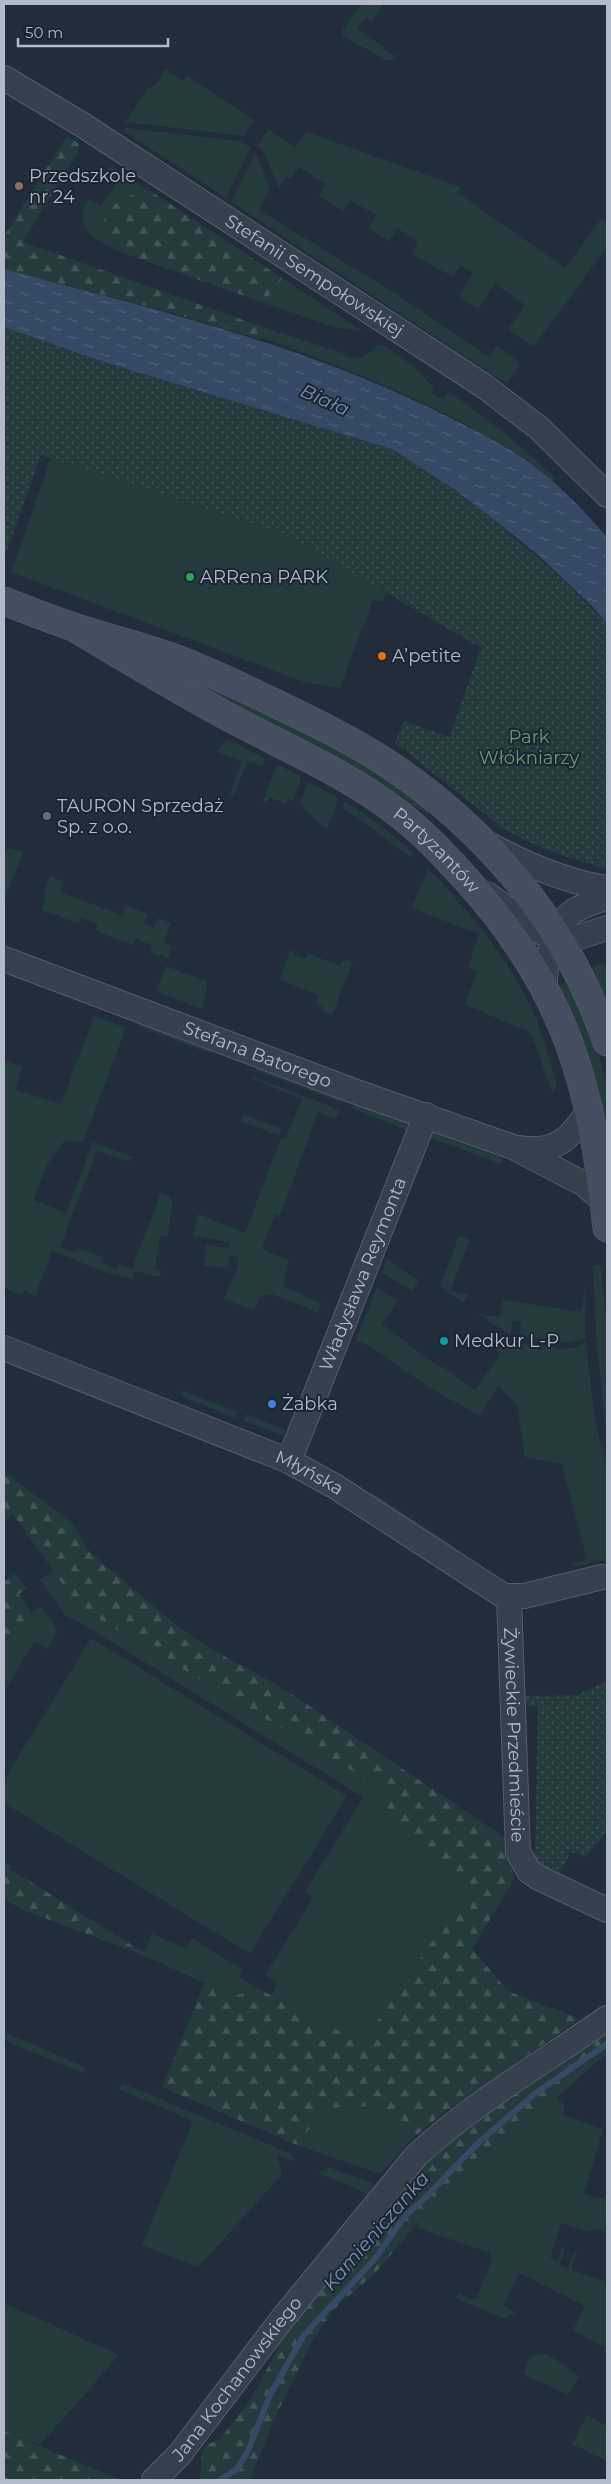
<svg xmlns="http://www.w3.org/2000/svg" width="611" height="2484" viewBox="0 0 611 2484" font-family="Montserrat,sans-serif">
<defs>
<pattern id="forest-firs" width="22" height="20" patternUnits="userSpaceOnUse" patternTransform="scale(1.25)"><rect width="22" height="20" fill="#243a3d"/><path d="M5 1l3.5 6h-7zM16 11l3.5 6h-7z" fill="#415458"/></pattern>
<pattern id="park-dots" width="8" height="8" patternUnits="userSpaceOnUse" patternTransform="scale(1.25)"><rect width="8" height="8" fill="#243a3d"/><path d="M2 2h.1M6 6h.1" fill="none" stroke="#415458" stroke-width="1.8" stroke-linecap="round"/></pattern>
<pattern id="water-ripples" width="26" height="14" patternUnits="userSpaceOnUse" patternTransform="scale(1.25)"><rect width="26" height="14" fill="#354864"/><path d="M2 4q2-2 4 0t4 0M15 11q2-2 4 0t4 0" fill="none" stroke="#506079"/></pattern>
</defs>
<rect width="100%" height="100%" fill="#222d3c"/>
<path fill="#243a3d" d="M362 4H384L372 21 366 17 358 28 394 56 398 52 400 54 391 60H387L344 37 342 31Z
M165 69 183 81 187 76 254 120 244 136 125 122 148 88 155 85Z
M126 128 240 141 251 148 226 198 123 131Z
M268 129 295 147 307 132 460 187 458 193 565 268 601 219 607 224V247L534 346 530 345 508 330 525 305 495 284 478 309 459 297 473 273 460 265 453 277 412 254 418 242 397 228 389 241 368 228 376 215 350 200 343 211 319 196 325 184 299 167 291 179 286 177 279 188 262 149 257 146Z
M256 152 270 189 259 210 401 297 489 357 497 346 515 359 519 366 508 381 504 382 231 202Z
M111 166 146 188 111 208 107 235 116 246 129 255C105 246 68 231 88 199L101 206 117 181 104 173Z
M282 278 362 331 337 328 264 303Z
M263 327 345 354V357L362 358 379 345H383L412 365 434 388 432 393 443 399 448 391 506 434 556 478 553 481C528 458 500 443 470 427 403 390 332 363 260 337Z
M51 458 286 534 387 593 382 602 373 600 340 688 304 682 11 572Z
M160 666C251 703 354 749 429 811L427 814Z
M227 739 262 757 264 761 262 766 247 762 234 796 230 794 242 761 216 752Z
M280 766 301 777 294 801 288 799 285 804 269 797 267 803 263 801 276 767Z
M309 782 337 797 338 801 327 828C316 823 313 814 303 809L304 805 300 803 307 783Z
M346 802 378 823 413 853 411 857 342 807Z
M9 848 23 852 4 902V852Z
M428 868C472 915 512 961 537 1021 545 1042 551 1065 557 1087L552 1092 533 1039 528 1031 465 1005 477 972 468 968 479 934 412 908Z
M50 876 63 882 61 889 62 893 122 915 126 906 148 914 144 924 153 928 158 918 171 923 164 943 172 946 168 958 150 952 152 945 135 939 133 945 96 931 98 924 81 918 79 924 42 910 46 897 44 895Z
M290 949 297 957 305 959 308 954 339 965 344 960 353 961 332 1015 322 1011 323 1007 316 1004 319 995 280 980Z
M599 964 607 965V999L604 996 590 969Z
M166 966 206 981 207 989 202 1009 156 991Z
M568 981 598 1050 607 1085V1126C598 1077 580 1031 559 986Z
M94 1016 126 1028 83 1142 64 1141 47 1165 34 1200 66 1213 93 1142 133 1157 128 1161 97 1151 60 1247 74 1253 77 1248 103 1257 102 1263 116 1269 119 1264 132 1269 161 1192 170 1196 173 1202 167 1237 160 1236 155 1269 161 1270 160 1277 134 1271 133 1279 105 1272 52 1251 35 1296 24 1291 22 1295 4 1288V1060L22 1067 15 1090 61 1104Z
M142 1022 209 1049 211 1054 138 1026Z
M260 1067 339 1097 340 1102 254 1070Z
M251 1076 340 1110 336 1119 318 1112 280 1216 275 1214 262 1249 289 1260 283 1286 321 1304 318 1313 272 1294 261 1296 254 1310 224 1299 237 1268 239 1257 229 1256 228 1268 204 1266 206 1245 228 1248 229 1242 193 1236 198 1214 245 1233 281 1138 285 1139 302 1099 250 1078Z
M357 1104 406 1121 409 1131 352 1108Z
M244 1115 281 1128 280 1136 241 1121Z
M433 1133 502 1158 501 1164 428 1137Z
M459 1236 470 1240 450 1291 469 1295 463 1303 440 1286Z
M387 1259 418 1281 412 1291 382 1273Z
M598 1265 601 1267 607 1326V1436L597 1348 593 1266Z
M586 1284 585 1338 569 1343 522 1336 520 1334 521 1321H513L510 1335 477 1313 500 1317 503 1300 581 1312Z
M377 1287 398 1301 382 1324 440 1368 442 1366 475 1390 501 1354 487 1344 494 1334 516 1348 522 1343 562 1349 576 1347 586 1342 595 1421 607 1469V1559L577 1566 571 1564 587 1560 562 1464 525 1457 517 1404 498 1386 480 1416 428 1387 370 1346 356 1340Z
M183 1391 237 1412 235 1418 181 1396Z
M246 1414 285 1430 283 1436 244 1421Z
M371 1492 455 1547 452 1552 368 1498Z
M54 1570 79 1607 376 1785 402 1836 472 1884 362 2043 272 1996 277 1983 265 1975 313 1898 305 1892 363 1797 81 1623 66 1617 40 1580Z
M41 1606 54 1624 57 1633 47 1649 35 1641 4 1692V1654L23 1634 31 1612Z
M91 1638 347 1796 250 1954 4 1803V1780Z
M152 1934 186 1948 193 1939 242 1969 239 1976 257 1988 234 1996 140 1954 148 1946 146 1945Z
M4 2032 85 2067 83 2073 4 2040Z
M124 2084 292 2154 294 2162 277 2155 282 2175 198 2267 142 2245 193 2121 117 2088Z
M556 2097 565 2106 563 2115 603 2129 584 2194 604 2199 607 2191V2218L604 2231 596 2229 590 2232 561 2223 550 2258 558 2261 562 2247 565 2248 559 2265 568 2268 574 2251 577 2252 571 2270 607 2282V2354L604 2352 605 2348 573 2330 585 2306 520 2273 503 2306 516 2313 504 2319 456 2298 459 2293 472 2300 477 2298 492 2259 490 2253 418 2228 420 2220 443 2189 479 2156 531 2120Z
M374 2106 400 2117 396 2130 412 2139 380 2174 297 2145 324 2108Z
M328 2167 372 2183V2187L367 2194 319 2173Z
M4 2303 119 2355 40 2445 4 2431Z
M541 2353 549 2355 577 2374 578 2378 568 2395 523 2374 531 2357Z
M587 2415 607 2426V2461L572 2444Z"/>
<path fill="url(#forest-firs)" d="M67 136 79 144 78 152 23 242 263 327 260 339 166 311 4 269V236Z
M146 188 282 278 264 303 129 255C114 245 93 226 111 208 119 199 136 194 146 188Z
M4 1472 71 1522 89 1551 176 1625 218 1653 262 1676 305 1703 505 1838 514 1879 472 1949 508 1991 580 2019 441 2115 412 2139 396 2130 400 2117 374 2106 325 2108 297 2145 162 2087 205 1982 234 1996 257 1988 362 2043 472 1884 402 1836 376 1785 79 1607 13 1514 4 1521Z
M15 1574 27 1589 19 1594 31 1612 23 1634 4 1654V1582Z
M4 1862 12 1866 10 1869 141 1951 140 1954 23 1910 4 1899Z
M607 2025V2053L531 2120 479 2156 443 2189 420 2220 376 2272 333 2310 312 2342 275 2417 250 2480H200L202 2451 208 2444 220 2439 251 2399 293 2320 443 2142Z
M4 2431 120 2480H4Z"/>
<path fill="url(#park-dots)" d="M4 327 104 362 392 448 454 489 497 522 569 585 607 624V869C570 859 534 847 501 827L395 743 404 721 449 737 481 648 286 534 41 455 4 559Z
M607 1681V1831L586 1857 571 1852 558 1877 541 1866 535 1857 538 1706H524V1696L577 1695Z"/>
<path fill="url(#water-ripples)" d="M4 269C149 308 291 341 428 407 464 425 502 442 534 466 561 486 585 512 607 537V624L592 606 537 554 497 522 454 489 392 449 104 362 4 327Z"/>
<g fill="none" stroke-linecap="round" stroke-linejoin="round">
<path stroke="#354864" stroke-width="6" d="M220 2480 237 2469 248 2451 270 2395 304 2335 373 2261 406 2215 423 2200 477 2144 537 2092 607 2044"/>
<defs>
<g id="street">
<path id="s1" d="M4 78 81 124 484 386 539 428 607 495"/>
<path d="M488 844C525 864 565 882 607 888"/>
<path d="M487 894 531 927 543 933 573 939 607 928"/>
<path id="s2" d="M4 959 351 1090 513 1147 584 1184 604 1201"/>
<path d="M545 986C544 965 555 923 574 911 584 905 596 901 607 898"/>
<path d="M519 1148C556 1154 571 1138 590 1109"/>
<path id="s3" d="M4 1348 289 1461 336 1487 504 1596H524L602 1577"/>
<path id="s4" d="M289 1461 426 1115"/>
<path id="s5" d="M509 1597 518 1852 529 1871 539 1878 607 1910"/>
<path id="s6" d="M154 2480 180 2454 282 2319 416 2156C474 2102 543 2063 607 2018"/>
</g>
<g id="secondary">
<path d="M4 601C28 610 52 620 77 628 108 638 140 646 171 657 210 671 248 690 285 708 318 724 351 740 382 760 487 828 566 923 607 1042"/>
<path id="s7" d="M75 628C129 660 183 693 238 722 291 750 348 775 395 811 421 830 444 855 466 879 565 988 592 1085 607 1228"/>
</g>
</defs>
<use href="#street" stroke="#545d6a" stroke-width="26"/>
<use href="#secondary" stroke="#545d6a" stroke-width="29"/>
<use href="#street" stroke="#363f4c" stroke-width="24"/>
<use href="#secondary" stroke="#444e60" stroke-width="28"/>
</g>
<circle fill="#8d6e63" stroke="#1b2431" stroke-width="2" cx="19" cy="186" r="5"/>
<circle fill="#2e9e5b" stroke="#1b2431" stroke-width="2" cx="190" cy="577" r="5"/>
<circle fill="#e8710a" stroke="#1b2431" stroke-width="2" cx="382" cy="656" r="5"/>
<circle fill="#5c6f8a" stroke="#1b2431" stroke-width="2" cx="47" cy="816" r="5"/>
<circle fill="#0f9aa8" stroke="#1b2431" stroke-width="2" cx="444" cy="1341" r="5"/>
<circle fill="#3f7fe0" stroke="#1b2431" stroke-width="2" cx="272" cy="1404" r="5"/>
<g text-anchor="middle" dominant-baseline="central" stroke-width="4" stroke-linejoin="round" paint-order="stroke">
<g font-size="18" fill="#b1bac8" stroke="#1b2431" text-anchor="start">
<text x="29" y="176">Przedszkole<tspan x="29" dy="21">nr 24</tspan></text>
<text x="200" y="577">ARRena PARK</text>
<text x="392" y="656">A’petite</text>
<text x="57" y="806">TAURON Sprzedaż<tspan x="57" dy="21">Sp. z o.o.</tspan></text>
<text x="454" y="1341">Medkur L-P</text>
<text x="282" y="1404">Żabka</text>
</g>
<g font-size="18" fill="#b1bac8" stroke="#1b2431">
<text stroke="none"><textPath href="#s1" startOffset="368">Stefanii Sempołowskiej</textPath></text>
<text stroke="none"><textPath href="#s7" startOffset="426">Partyzantów</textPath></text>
<text stroke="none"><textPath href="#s2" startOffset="271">Stefana Batorego</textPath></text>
<text stroke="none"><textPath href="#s4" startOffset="201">Władysława Reymonta</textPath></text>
<text stroke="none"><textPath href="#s3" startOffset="330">Młyńska</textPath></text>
<text stroke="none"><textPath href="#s5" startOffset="138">Żywieckie Przedmieście</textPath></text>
<text stroke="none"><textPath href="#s6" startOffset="131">Jana Kochanowskiego</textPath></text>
</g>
<g font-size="18" fill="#689a74" stroke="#1b2431">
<text x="529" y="737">Park<tspan x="529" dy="21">Włókniarzy</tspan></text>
</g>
<g font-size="19" font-style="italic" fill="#788fb1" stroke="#1b2431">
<text transform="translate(325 400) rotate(24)">Biała</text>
<text transform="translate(376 2231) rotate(-49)">Kamieniczanka</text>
</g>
</g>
<rect width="611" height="2484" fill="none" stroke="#b1bac8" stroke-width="10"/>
<path d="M18 38v8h150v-8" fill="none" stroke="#b1bac8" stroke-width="2.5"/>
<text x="25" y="38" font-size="15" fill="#b1bac8" stroke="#1b2431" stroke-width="4" paint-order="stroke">50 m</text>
</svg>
